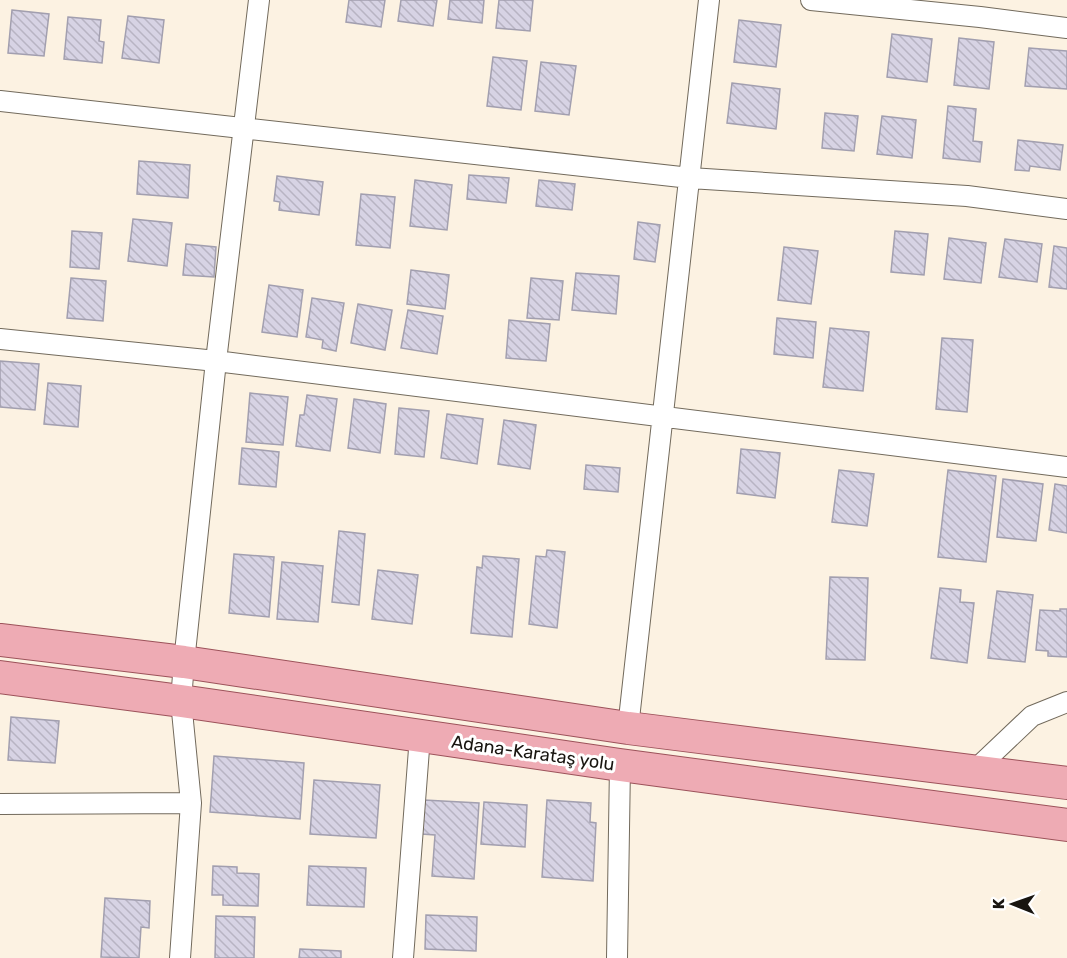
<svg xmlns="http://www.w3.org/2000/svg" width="1067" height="958" viewBox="0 0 1067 958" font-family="Rubik,sans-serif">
<defs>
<pattern id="building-back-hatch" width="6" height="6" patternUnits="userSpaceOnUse" patternTransform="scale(1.5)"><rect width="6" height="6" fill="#d7d3e4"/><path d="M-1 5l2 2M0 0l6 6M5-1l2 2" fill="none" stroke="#b8b4c3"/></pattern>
</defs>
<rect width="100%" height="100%" fill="#fcf2e2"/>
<path fill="url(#building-back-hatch)" stroke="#a29faf" stroke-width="1.5" d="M349 0H385L381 27 346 22Z
M401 0H437L433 26 398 21Z
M450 0H484L482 23 448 19Z
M499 0H533L530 31 496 28Z
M12 10 49 14 44 56 8 53Z
M128 16 164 20 159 63 122 58Z
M68 17 101 20 99 41 104 42 102 63 64 59Z
M739 20 781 25 776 67 734 62Z
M892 34 932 39 927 82 887 77Z
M959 38 994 42 989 89 954 85Z
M1029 48 1067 51V89L1025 86Z
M493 57 527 61 521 110 487 106Z
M541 62 576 66 569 115 535 111Z
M732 83 780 89 776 129 727 123Z
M948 106 976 109 973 141 982 142 980 162 943 158Z
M825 113 858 116 854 151 822 148Z
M882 116 916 120 912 158 877 154Z
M1018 140 1063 145 1060 170 1030 166 1029 171 1015 170Z
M139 161 190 165 188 198 137 194Z
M469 175 509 178 506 203 467 199Z
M277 176 323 182 319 215 279 210 280 202 274 201Z
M415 180 452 185 447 230 410 226Z
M539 180 575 184 572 210 536 206Z
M361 194 395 197 390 248 356 245Z
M133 219 172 223 167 266 128 261Z
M638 222 660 225 655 262 634 259Z
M72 231 102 233 99 269 70 267Z
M895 231 928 234 924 275 891 272Z
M949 238 986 243 981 283 944 279Z
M1005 239 1042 244 1037 282 999 277Z
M186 244 216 247 214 277 183 275Z
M1054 246 1067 248V289L1049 287Z
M784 247 818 251 811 304 778 300Z
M411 270 449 275 445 309 407 304Z
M576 273 619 276 616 314 572 310Z
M71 278 106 281 103 321 67 318Z
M531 278 563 281 559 320 527 318Z
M269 285 303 290 297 337 262 332Z
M312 298 344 303 336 351 322 348 323 340 306 337Z
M358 304 392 310 385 350 351 343Z
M408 310 443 316 437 354 401 348Z
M777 318 816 322 813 358 774 354Z
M509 320 550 324 546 361 506 358Z
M830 328 869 332 863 391 823 387Z
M942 338 973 340 967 412 936 409Z
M0 361 39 364 35 410 0 407Z
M48 383 81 386 78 427 44 424Z
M250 393 288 397 283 445 246 442Z
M307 395 337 399 330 451 296 446 300 415H304Z
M354 399 386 404 380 453 348 448Z
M399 408 429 411 424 457 395 454Z
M447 414 483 419 477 464 441 458Z
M504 420 536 425 530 469 498 464Z
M242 448 279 452 276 487 239 484Z
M741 449 780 453 775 498 737 493Z
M586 465 620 468 618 492 584 489Z
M839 470 874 474 867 526 832 522Z
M948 470 996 476 986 562 938 557Z
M1003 479 1043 484 1036 541 997 537Z
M1055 484 1067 486V533L1049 530Z
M339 531 365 534 359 605 332 602Z
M547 550 565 552 557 628 529 624 536 556 546 557Z
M234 554 274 557 269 617 229 613Z
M483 556 519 559 512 637 471 633 477 567 482 568Z
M282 562 323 566 318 622 277 619Z
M378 570 418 575 412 624 372 619Z
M830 577 868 578 865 660 826 659Z
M940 588 961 590 960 602 974 603 967 663 931 658Z
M997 591 1033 595 1025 662 988 658Z
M1060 609H1067V657L1048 656V651L1036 650 1040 610 1060 611Z
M11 717 59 721 55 763 8 760Z
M214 756 304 763 300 819 210 812Z
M314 780 380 785 376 838 310 834Z
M424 800 479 803 474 879 432 876 435 835 422 834Z
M547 800 591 803 590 822 596 823 593 881 542 877Z
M484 802 527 805 525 847 481 844Z
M213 866 237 867V873L259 874 258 906 223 905V895H212Z
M309 866 366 868 364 907 307 905Z
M105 898 150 901 149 928 141 927 139 958 101 957Z
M426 915 477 917 476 951 425 949Z
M216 916 255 917 254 958H215Z
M300 949 341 951V958H299Z"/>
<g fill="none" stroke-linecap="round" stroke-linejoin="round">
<defs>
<path id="minor" d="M811 0 980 17 1067 28
M0 101 690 178 967 196 1067 209
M0 339 216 361 1067 467
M628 728 709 0
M974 771 1032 716 1067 702
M0 804 191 803 181 701 184 662 216 361 259 0
M180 958 191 803
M403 958 420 736
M617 958 620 765"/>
<path id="primary" d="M0 640 184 662 628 728 1067 783
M0 677 181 701 620 765 1067 825"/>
</defs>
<use href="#minor" stroke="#726a5c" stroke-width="22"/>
<use href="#primary" stroke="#9c525a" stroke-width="34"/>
<use href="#minor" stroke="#fff" stroke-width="20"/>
<use href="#primary" stroke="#eeabb4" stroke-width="32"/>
</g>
<g text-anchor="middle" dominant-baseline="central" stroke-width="6" stroke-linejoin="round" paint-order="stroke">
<g font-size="18" fill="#181510" stroke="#fff">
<text transform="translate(533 753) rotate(8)">Adana-Karataş yolu</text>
</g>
</g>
<g transform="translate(1013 904) rotate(271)" stroke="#ffffff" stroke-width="4.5" paint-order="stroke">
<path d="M0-4.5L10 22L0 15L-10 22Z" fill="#181510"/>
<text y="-9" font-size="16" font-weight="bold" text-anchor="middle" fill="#181510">K</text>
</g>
</svg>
